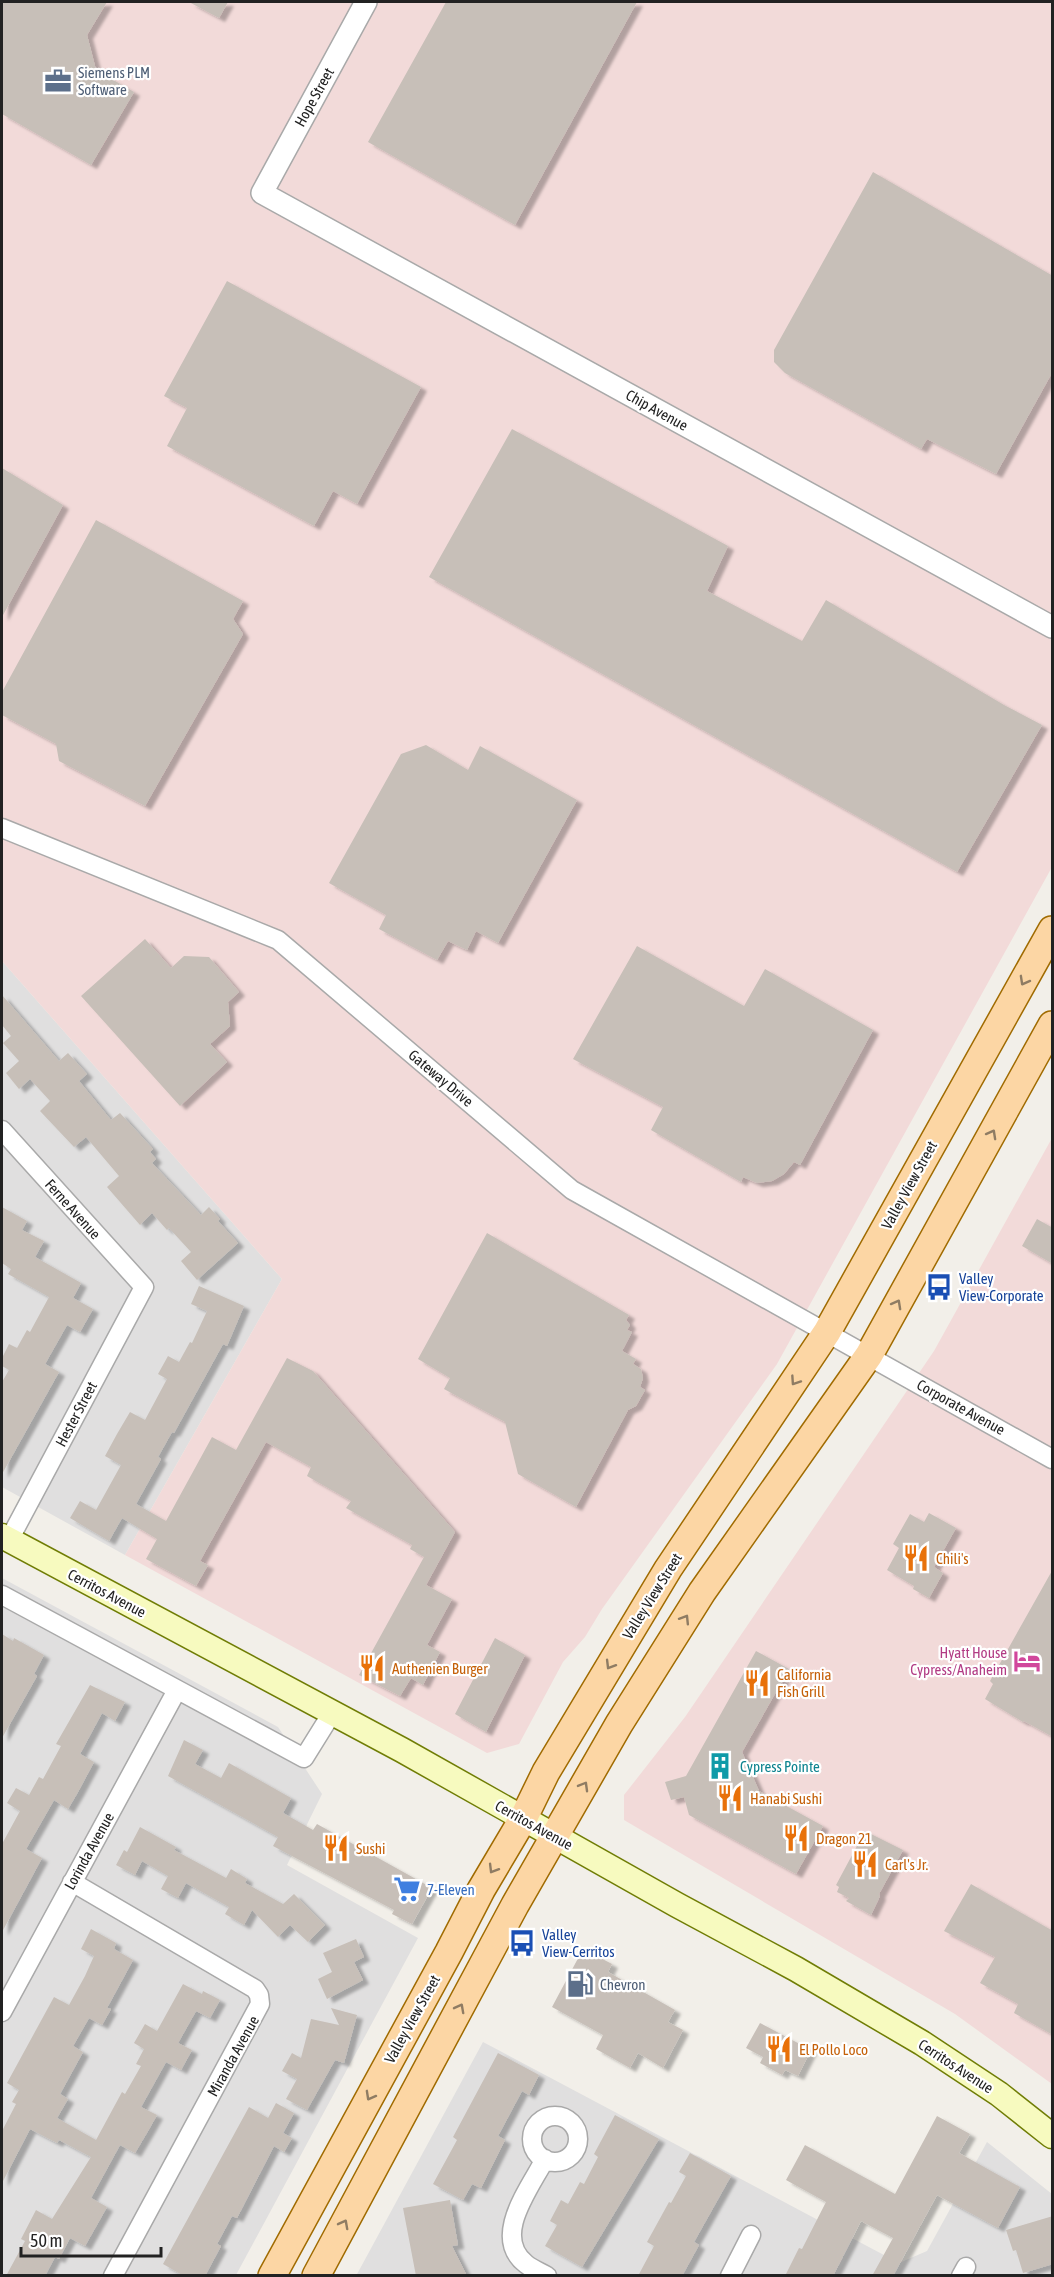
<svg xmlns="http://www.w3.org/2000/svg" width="1054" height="2277" viewBox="0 0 1054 2277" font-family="'Asap Condensed',sans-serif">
<defs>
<filter id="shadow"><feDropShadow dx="6" dy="4" stdDeviation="1.5" flood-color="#0004"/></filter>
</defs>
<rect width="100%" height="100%" fill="#f2efe9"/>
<path fill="#e0dfdf" d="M2 961 282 1279 125 1555 2 1487Z
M2 1578 278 1727 322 1794 287 1865 418 1938 236 2275H2Z
M483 2042 899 2263 927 2251 987 2142 1052 2194V2275L356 2276Z"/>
<path fill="#f2dad9" d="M2 2H1052V867L777 1364 602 1609 585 1637 563 1662 519 1744 487 1753 125 1555 282 1279 2 961Z
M1052 1138V2084L955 2014 624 1820V1795L685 1717 934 1351Z"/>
<path fill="#c7bfb8" filter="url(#shadow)" d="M2 2H107L87 35 96 70 134 92 91 165 2 114Z
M189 2H228L219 18Z
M446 2H637L515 225 368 142Z
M873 172 1053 276V371L996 474 927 439 921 449 785 373 774 362V350Z
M227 281 421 387 357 504 333 491 314 526 167 446 187 408 164 396Z
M512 429 728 546 707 591 802 641 826 600 1004 705 1042 725 957 872 429 577Z
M2 468 63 505 2 617Z
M96 520 243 601 233 619 243 634 145 806 59 761 56 744 2 715V692Z
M426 745 468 770 480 746 577 800 498 943 476 931 467 950 448 941 437 960 379 929 386 915 329 883 401 754Z
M145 939 171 968 184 956 209 957 239 992 228 1002 230 1026 210 1044 227 1062 180 1106 81 996Z
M637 946 744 1006 765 969 873 1030 800 1165 794 1162 784 1174 772 1181 757 1183 743 1177 741 1182 651 1130 663 1107 573 1059Z
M2 995 59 1061 68 1053 87 1074 79 1081 111 1120 120 1113 153 1149 150 1152 156 1159 152 1163 201 1215 209 1207 220 1219 218 1221 238 1243 197 1280 181 1261 191 1252 169 1228 167 1230 152 1213 140 1225 107 1187 119 1176 86 1137 74 1147 40 1111 50 1101 30 1079 19 1089 6 1073 19 1061 3 1043 11 1036 2 1025Z
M2 1207 27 1221 22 1230 44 1241 35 1257 81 1283 73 1298 93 1309 80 1332 67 1325 45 1364 59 1372 2 1474V1382L9 1370 2 1366V1358L9 1344 17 1348 27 1330 30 1332 49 1297 8 1274 11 1269 2 1263Z
M1037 1219 1053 1228V1264L1022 1246Z
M487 1233 629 1315 626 1320 630 1325 627 1330 632 1332 622 1351 636 1359 633 1364 641 1369 643 1378 640 1387 645 1390 636 1406 628 1410 576 1507 518 1474 505 1422 444 1389 450 1378 418 1359Z
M199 1286 244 1306 227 1346 223 1344 174 1433 172 1432 158 1457 161 1459 136 1504 166 1521 212 1437 236 1450 287 1358 313 1371 455 1532 426 1585 452 1599 427 1645 440 1652 423 1685 411 1678 400 1696 359 1675 424 1557 410 1549 412 1545 346 1508 351 1501 307 1476 311 1467 266 1442 200 1561 208 1565 196 1586 146 1559 157 1539 122 1518 109 1541 70 1518 80 1501 96 1510 121 1465 105 1456 117 1434 130 1412 145 1420 167 1379 158 1374 168 1356 179 1362 190 1342 192 1343 207 1311 191 1304Z
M929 1513 956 1528 934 1567 943 1573 929 1598 913 1589 914 1586 887 1570 899 1548 893 1544 910 1514 924 1522Z
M1053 1569V1737L1024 1721 1023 1722 985 1699 993 1684 990 1681Z
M2 1634 13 1641 14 1638 44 1655 34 1674 37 1676 2 1738Z
M495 1638 525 1655 486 1732 455 1714Z
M756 1651 789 1669 742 1752 759 1791 823 1826 796 1874 689 1815 684 1797 671 1800 665 1782 686 1776Z
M90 1685 125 1702 115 1721 102 1713 80 1754 94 1762 78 1792 68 1809 54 1800 26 1849 42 1858 2 1932V1844L20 1811 7 1803 16 1788 29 1795 39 1777 43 1779 61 1746 56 1744Z
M184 1740 203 1750 195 1764 221 1778 229 1763 291 1798 283 1813 313 1830 317 1824 432 1888 412 1924 392 1914 394 1910 273 1846 278 1837 168 1776Z
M140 1827 176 1847 174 1850 226 1878 231 1869 247 1879 245 1883 283 1904 294 1894 325 1925 308 1942 290 1925 278 1937 252 1910 244 1925 225 1914 229 1907 186 1883 178 1898 161 1889 168 1876 142 1861 135 1875 116 1865 124 1850 127 1852Z
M865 1831 903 1850 879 1894 880 1896 871 1915 846 1901 849 1898 837 1892 839 1887 836 1885Z
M971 1884 1053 1931V2035L1014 2013 1018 2004 980 1983 995 1957 944 1931Z
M91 1929 116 1943 114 1949 133 1960 107 2008 111 2009 102 2025 89 2018 73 2046 83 2052 60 2094 68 2099 57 2118 96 2140 122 2092 125 2094 141 2066 136 2064 144 2049 134 2043 145 2024 157 2031 183 1984 202 1994 203 1991 220 2000 210 2018 196 2011 178 2043 192 2050 181 2070 166 2062 141 2107 157 2115 148 2131 135 2153 120 2145 91 2198 107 2207 85 2246 70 2238 59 2259 55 2257 45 2276H6L25 2241 21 2239 36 2210 52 2219 91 2157 59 2140 57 2143 30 2129 2 2183V2131L16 2104 12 2102 19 2090 7 2083 54 1997 69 2005 85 1976 94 1956 81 1949Z
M356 1939 364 1957 354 1962 363 1980 327 1999 318 1979 332 1972 323 1953Z
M583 1949 612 1964 608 1972 675 2010 668 2022 683 2030 663 2068 638 2053 630 2068 596 2049 603 2035 552 2007Z
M331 2008 357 2015 344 2063 335 2060 307 2110 286 2099 297 2079 282 2071 292 2053 301 2058 311 2019 339 2025Z
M760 2023 811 2050 798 2076 785 2070 782 2075 760 2063 763 2057 746 2048Z
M498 2053 539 2075 529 2095 522 2091 498 2136 505 2140 481 2188 472 2184 463 2200 433 2184 457 2140 453 2137Z
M276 2103 294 2113 283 2133 292 2138 284 2152 274 2146 237 2218 232 2216 217 2244 221 2246 205 2276H184L163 2264 249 2107 268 2118Z
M615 2115 659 2139 582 2267 545 2246 557 2225 550 2221 561 2200 568 2204 580 2182 584 2184 598 2157 594 2154Z
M937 2116 970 2134 959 2153 1020 2187 998 2228 937 2195 893 2276H872L893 2238 861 2221 833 2276H785L799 2248 802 2249 826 2202 786 2180 805 2145 895 2194Z
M690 2153 731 2176 694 2242 699 2245 682 2276H638L654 2246 647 2242 669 2202 671 2203 686 2176 679 2172Z
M450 2200 458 2245 452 2246 467 2276H416L403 2208Z
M1053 2216V2264L1023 2273 1016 2250 1013 2251 1006 2230Z"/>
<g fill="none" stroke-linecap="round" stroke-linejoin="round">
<defs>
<path id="minor" d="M2 828 278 940 572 1190 1052 1459
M2 1130 144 1287 9 1540
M2 1595 304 1758 332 1713
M72 1882 255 1989 259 1995 260 2004 113 2276
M2 2012 177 1690
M532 2139a23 23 0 1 1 46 0a23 23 0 1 1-46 0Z
M545 2159C530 2188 491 2237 526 2264 532 2269 540 2272 547 2276
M730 2276 751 2235
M961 2276 966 2267"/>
<path id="tertiary" d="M366 2 262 193 1052 627"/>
<path id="secondary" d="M2 1536 402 1750 677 1905 796 1969 922 2043 999 2094 1052 2136"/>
<path id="primary" d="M272 2276 449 1952 481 1890 523 1819 546 1772 668 1569 827 1332 1052 930
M316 2276 515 1905 619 1724 702 1592 869 1355 1052 1025"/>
</defs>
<use href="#minor" stroke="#a9a9a9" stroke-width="21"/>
<use href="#tertiary" stroke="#a9a9a9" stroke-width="24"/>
<use href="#secondary" stroke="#707d05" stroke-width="27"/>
<use href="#primary" stroke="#a06b00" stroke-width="30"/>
<use href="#minor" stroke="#fff" stroke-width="18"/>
<use href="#tertiary" stroke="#fff" stroke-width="21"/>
<use href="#secondary" stroke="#f7fabf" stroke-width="24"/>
<use href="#primary" stroke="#fcd6a4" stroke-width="27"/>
</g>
<defs><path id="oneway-chevron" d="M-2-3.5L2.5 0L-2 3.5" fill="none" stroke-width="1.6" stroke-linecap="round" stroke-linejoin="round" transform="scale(1.5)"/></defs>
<g stroke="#8f7c63">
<use href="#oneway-chevron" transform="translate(1024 981) rotate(119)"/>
<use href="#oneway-chevron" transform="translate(992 1134) rotate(-61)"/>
<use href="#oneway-chevron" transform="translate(897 1304) rotate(-61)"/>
<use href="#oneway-chevron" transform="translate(795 1381) rotate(124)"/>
<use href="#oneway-chevron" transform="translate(685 1619) rotate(-58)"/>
<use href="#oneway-chevron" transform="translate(610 1665) rotate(121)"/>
<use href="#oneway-chevron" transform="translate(584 1786) rotate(-60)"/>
<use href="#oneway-chevron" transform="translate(493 1869) rotate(121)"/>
<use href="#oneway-chevron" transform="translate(460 2008) rotate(-62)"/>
<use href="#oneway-chevron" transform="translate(370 2096) rotate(119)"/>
<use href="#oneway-chevron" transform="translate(344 2224) rotate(-62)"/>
</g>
<defs>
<symbol id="office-bare" viewBox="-9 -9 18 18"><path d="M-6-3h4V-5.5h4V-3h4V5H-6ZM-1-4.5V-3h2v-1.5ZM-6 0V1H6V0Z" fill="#5c6f8a" stroke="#fff" stroke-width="2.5" paint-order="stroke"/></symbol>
<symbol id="bus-bare" viewBox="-9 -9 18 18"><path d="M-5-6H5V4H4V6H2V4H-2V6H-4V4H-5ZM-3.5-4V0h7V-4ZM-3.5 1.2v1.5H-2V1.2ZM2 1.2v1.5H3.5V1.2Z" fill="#1a4fb4" stroke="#fff" stroke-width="2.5" paint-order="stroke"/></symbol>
<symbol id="restaurant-bare" viewBox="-9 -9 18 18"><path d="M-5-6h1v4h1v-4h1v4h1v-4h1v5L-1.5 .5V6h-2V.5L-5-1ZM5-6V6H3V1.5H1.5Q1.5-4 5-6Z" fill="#e8710a" stroke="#fff" stroke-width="2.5" paint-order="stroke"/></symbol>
<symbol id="hotel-bare" viewBox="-9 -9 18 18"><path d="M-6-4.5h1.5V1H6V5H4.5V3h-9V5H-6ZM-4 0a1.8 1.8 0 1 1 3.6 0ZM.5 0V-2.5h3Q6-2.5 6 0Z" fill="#d1479c" stroke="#fff" stroke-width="2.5" paint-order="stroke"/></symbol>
<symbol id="building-bare" viewBox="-9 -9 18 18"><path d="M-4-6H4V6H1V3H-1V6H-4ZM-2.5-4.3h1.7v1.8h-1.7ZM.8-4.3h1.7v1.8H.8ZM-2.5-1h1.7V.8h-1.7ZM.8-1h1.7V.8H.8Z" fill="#0f9aa8" stroke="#fff" stroke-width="2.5" paint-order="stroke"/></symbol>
<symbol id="supermarket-bare" viewBox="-9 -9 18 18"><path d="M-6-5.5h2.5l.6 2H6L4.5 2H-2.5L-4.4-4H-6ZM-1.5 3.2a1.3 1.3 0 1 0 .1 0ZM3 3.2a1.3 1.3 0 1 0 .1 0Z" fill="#3f7fe0" stroke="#fff" stroke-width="2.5" paint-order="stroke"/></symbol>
<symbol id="fuel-bare" viewBox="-9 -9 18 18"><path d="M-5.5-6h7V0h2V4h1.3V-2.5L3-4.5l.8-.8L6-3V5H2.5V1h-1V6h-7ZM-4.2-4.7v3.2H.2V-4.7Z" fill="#5c6f8a" stroke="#fff" stroke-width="2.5" paint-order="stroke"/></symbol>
</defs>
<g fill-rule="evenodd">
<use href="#office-bare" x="39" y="62" width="38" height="38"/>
<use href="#bus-bare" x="920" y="1268" width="38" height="38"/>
<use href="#restaurant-bare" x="897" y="1539" width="38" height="38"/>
<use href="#hotel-bare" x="1008" y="1642" width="38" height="38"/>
<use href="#restaurant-bare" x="353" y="1649" width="38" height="38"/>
<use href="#restaurant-bare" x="738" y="1664" width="38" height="38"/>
<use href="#building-bare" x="701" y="1747" width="38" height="38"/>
<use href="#restaurant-bare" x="711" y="1779" width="38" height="38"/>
<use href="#restaurant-bare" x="777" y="1819" width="38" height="38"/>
<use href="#restaurant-bare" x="317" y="1829" width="38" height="38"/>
<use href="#restaurant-bare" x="846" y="1845" width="38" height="38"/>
<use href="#supermarket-bare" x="388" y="1870" width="38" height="38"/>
<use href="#bus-bare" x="503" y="1924" width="38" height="38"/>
<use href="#fuel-bare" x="561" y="1965" width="38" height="38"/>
<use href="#restaurant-bare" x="760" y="2030" width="38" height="38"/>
</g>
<g text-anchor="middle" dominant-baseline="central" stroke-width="4.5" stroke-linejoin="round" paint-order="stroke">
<g font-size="15" fill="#4e5e75" stroke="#fff" text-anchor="start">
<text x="78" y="72">Siemens PLM<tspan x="78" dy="17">Software</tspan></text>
<text x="600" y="1984">Chevron</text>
</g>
<g font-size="15" fill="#222" stroke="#fff">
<text transform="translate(314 97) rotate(-61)">Hope Street</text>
<text transform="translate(657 410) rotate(29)">Chip Avenue</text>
<text transform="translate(441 1078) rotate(40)">Gateway Drive</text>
<text transform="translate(909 1185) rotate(-61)">Valley View Street</text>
<text transform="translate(73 1209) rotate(48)">Ferne Avenue</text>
<text transform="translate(961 1407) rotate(29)">Corporate Avenue</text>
<text transform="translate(76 1414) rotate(-62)">Hester Street</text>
<text transform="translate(107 1593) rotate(28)">Cerritos Avenue</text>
<text transform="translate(652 1596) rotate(-58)">Valley View Street</text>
<text transform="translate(534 1825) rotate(29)">Cerritos Avenue</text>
<text transform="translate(89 1851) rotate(-61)">Lorinda Avenue</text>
<text transform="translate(412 2019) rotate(-61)">Valley View Street</text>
<text transform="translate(233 2056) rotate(-61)">Miranda Avenue</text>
<text transform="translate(956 2066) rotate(33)">Cerritos Avenue</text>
</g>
<g font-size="15" fill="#164399" stroke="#fff" text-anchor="start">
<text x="959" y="1278">Valley<tspan x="959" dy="17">View-Corporate</tspan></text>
<text x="542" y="1934">Valley<tspan x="542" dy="17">View-Cerritos</tspan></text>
</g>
<g font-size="15" fill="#c56008" stroke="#fff" text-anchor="start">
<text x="936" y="1558">Chili's</text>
<text x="392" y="1668">Authenien Burger</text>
<text x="777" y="1674">California<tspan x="777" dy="17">Fish Grill</tspan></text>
<text x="750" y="1798">Hanabi Sushi</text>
<text x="816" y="1838">Dragon 21</text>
<text x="356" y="1848">Sushi</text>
<text x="885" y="1864">Carl's Jr.</text>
<text x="799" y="2049">El Pollo Loco</text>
</g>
<g font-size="15" fill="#b23c85" stroke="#fff" text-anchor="end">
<text x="1007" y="1652">Hyatt House<tspan x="1007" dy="17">Cypress/Anaheim</tspan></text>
</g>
<g font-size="15" fill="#0d838f" stroke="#fff" text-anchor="start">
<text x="740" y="1766">Cypress Pointe</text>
</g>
<g font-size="15" fill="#366cbe" stroke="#fff" text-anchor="start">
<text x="427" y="1889">7-Eleven</text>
</g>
</g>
<rect width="1054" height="2277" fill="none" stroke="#222222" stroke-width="6"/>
<path d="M21 2247v9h140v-9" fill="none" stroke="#222222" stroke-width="3"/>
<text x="30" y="2247" font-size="18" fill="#222222" stroke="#ffffff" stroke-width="4.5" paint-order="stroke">50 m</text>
</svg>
